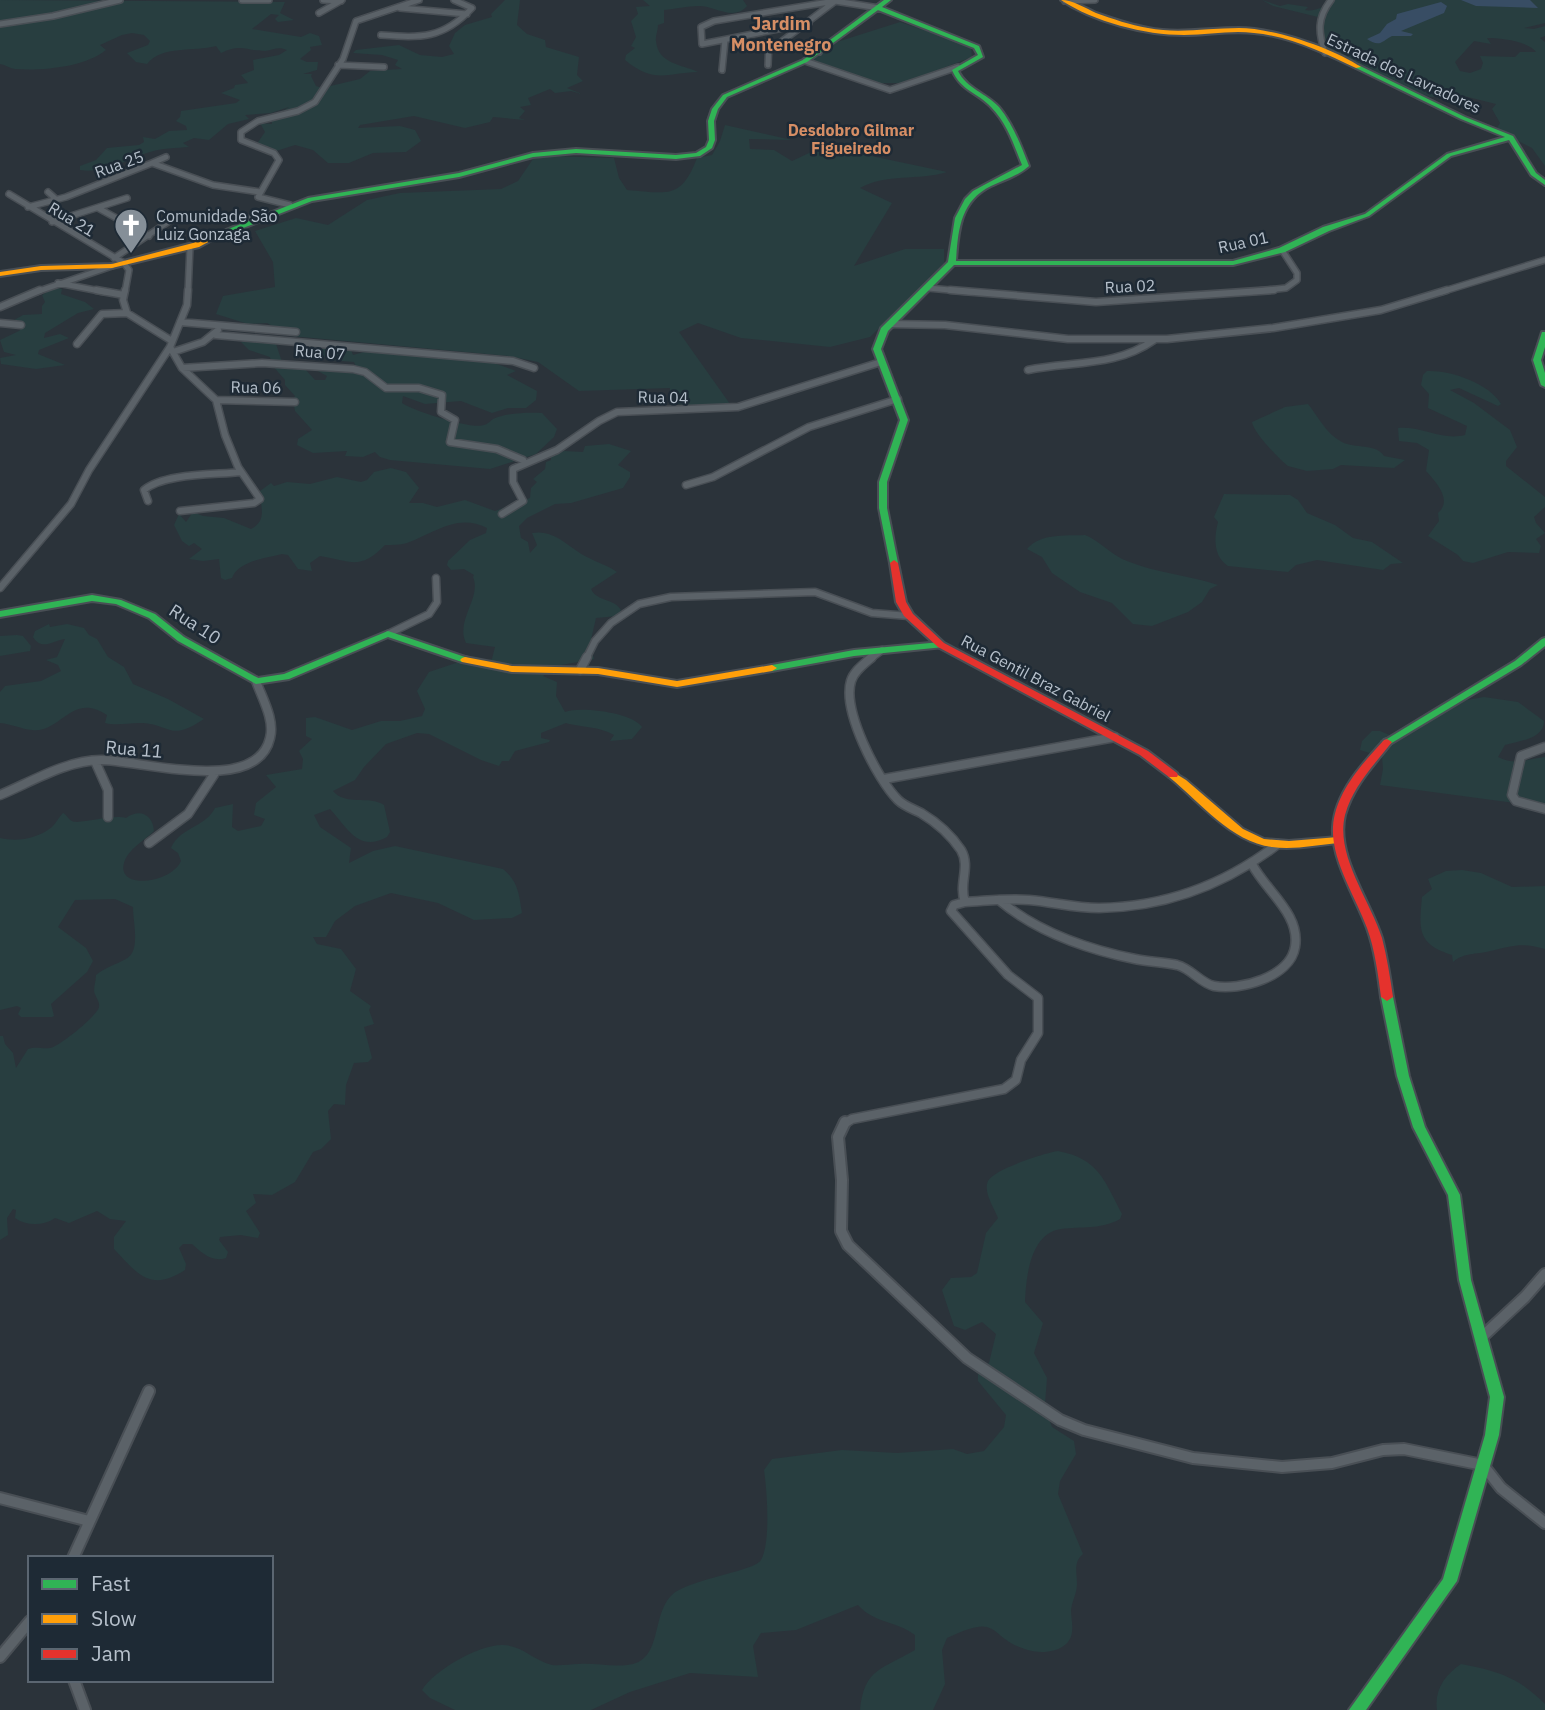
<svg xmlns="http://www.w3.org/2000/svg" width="1545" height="1710" viewBox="0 0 1545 1710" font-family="'IBM Plex Sans',sans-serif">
<rect width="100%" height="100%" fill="#2b333a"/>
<path fill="#283e40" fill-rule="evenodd" d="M0 0 285 2 280 13 294 20 278 22 275 19 279 15 271 14 252 29 301 37 310 33 319 36 322 45 310 47 311 50 300 59 307 62H318L317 70 303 74H312L311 76 316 86 322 88 360 79 370 71 402 69 395 65 398 60 382 55 353 53 356 50 399 45 420 55 442 57 454 54 449 46 455 33 465 25 492 17 491 14 505 0H520L517 25 527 34 545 40 546 47 579 57 577 75 583 81 567 88 582 94 571 91 555 93 550 89 528 98 531 105 520 107 525 111 519 118 525 120 493 117 490 122 465 128 414 116 360 125 358 128 400 126 415 130 421 141 406 152 373 153 349 163H328L313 150 295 145 267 154 254 148 265 132 260 123 272 124 271 119 289 107 271 113 245 115 249 119 228 124 209 140 194 138 183 143 189 147C177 148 161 148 150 152 127 159 105 174 80 170V166L96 160 107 148 139 145 144 142 143 137 155 139 169 131 187 130 186 126 176 121 180 117 181 111 236 103 240 100 221 93 234 88 235 85 248 83 241 75 254 70 253 60 279 55 287 50C278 46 274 50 265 51 246 51 242 43 221 53L216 46C194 52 162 45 147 64L136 62 127 53 148 45 150 41 144 35 132 33 122 35 100 45 106 50C85 67 43 71 15 69 9 68 6 65 0 64Z
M643 0H743L747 6C733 22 714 5 698 6 688 6 675 9 664 10V23L658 25C658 31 655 37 656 41 658 64 681 64 698 72 666 73 654 84 625 60L626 55 635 48 631 46 636 37 631 21 638 14 636 7 650 6Z
M1262 0 1280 6 1288 4 1308 7 1305 10C1315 12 1326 6 1333 0H1545V23L1524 28 1534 29 1545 26V36L1540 38 1545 42V166L1532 148 1499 131 1497 128 1500 123 1492 109 1496 104 1464 96 1429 97 1323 52 1318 17 1273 6ZM1487 38C1500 38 1528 41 1536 52H1520L1515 57 1480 56 1483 63 1481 69 1470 73 1460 71 1455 62 1474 41 1491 44Z
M900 22 971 46 972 57 904 83H870L811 61 837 42Z
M725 125 792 140 749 139 750 149 774 150 792 161 824 146 947 172C918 181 886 173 860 188L892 203 854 266 905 249H944V263L870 337 830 347 741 338 698 323 679 332 730 404 702 407 669 403 670 388 579 391 538 362 509 356 291 336 267 323 248 324 216 314 223 296 275 287 273 262 255 231 296 218 328 225 367 200 400 193 501 189 518 181 533 159 548 156 614 158 619 178 627 190C668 193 681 200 697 158L712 155 720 141Z
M55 287 62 289 61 294 85 302 94 309 78 313 45 333 44 338 60 334 69 338 39 350 38 354 65 365 36 369 1 364 0 358 16 355 4 352 0 340 19 331 25 324 9 323 23 315 42 314V306L45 302 42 295Z
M265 335 275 341 282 362 305 369 315 380H325L327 376 316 370 356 367 354 362 330 360 306 346 325 349 336 346 351 350 353 355 371 350 480 358 516 371 507 375 537 391 536 400 526 408H508L492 413 461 401 425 404 403 396 402 403C413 411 473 430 484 425 488 424 490 421 493 419 505 413 529 412 542 413L557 429 554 437 536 454 490 469 390 460 380 457 375 452 363 457 345 456 347 451 313 453 297 445 298 439 312 430 295 411 293 400 295 396 285 385V380L272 365 270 357 249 350 241 342 256 336Z
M1427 371C1450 370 1489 383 1501 404L1498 406 1459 388 1450 390 1474 403 1510 430 1517 447 1506 461V466L1545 497V507L1534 517 1536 523 1545 533 1536 539 1541 546 1539 553 1508 552 1473 563 1463 561 1458 555 1428 536 1439 521 1438 513C1453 500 1436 482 1426 471L1429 450 1417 443 1399 441 1398 428C1422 426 1442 441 1465 435L1467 426 1428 408 1429 394 1421 385 1423 375Z
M1308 404C1318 416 1326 434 1342 442 1355 449 1376 443 1384 456L1405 460 1394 468 1341 465 1333 469 1307 471 1288 466C1279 459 1253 432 1252 422L1285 407Z
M609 444 631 451 618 465 630 472V477L623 488 571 503 555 504 527 518 519 526 521 538 528 542 530 553 537 545 532 533C555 529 569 548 587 557 598 563 607 565 617 572L591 589C597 602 614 598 621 610L618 616 596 618 590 644 594 659 556 666 543 676 557 682 556 696 565 712C581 706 633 713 642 727L632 739 610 741 614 735C599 726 578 727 566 723L541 733V738L550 740 549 742 515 751 509 761H502L499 766 481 760 429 734 417 733 386 744 364 767 355 780 333 791C345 806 369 795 384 805L390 832 387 837C358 853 347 827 330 809L314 815 320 827 351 848 349 863 373 851 395 846 503 869C519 882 519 896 522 913L512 918 474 920 438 903 391 893 355 906 335 921 326 937H313L317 944 341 949 356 969 350 991 371 1006 369 1010 374 1024 364 1027 372 1058 368 1062 354 1063 346 1085 345 1105 334 1104 328 1111 331 1139 321 1149 313 1152 295 1182 272 1195 253 1194 256 1203 246 1211 260 1233 258 1238 241 1235 220 1237 219 1240 228 1252 226 1258C212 1263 201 1252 192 1244H183L179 1248 186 1264 185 1270C150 1293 137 1273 114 1249V1237L126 1221 110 1219 97 1211 69 1223 55 1218C44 1226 26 1226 15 1218L16 1210 13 1209 7 1218 8 1235 0 1240V1036H3L5 1044 13 1053 16 1068 28 1049C36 1046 42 1049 50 1048 59 1047 98 1015 99 1007 100 1001 95 997 94 991 94 986 96 980 96 975 106 967 115 965 126 959 141 951 133 923 133 907L115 899 75 900 58 927 86 948 93 961 87 972 51 1004 54 1016 52 1017H21L18 1014 21 1008 17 1006 0 1010V838C17 842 37 839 52 827 56 823 59 817 63 813 67 815 68 819 72 821 79 825 111 814 126 818 140 808 153 815 154 831 144 841 128 849 124 863 116 890 171 884 181 861L178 853 171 848C180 827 206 827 215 808L233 804 232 827 238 831 261 826 265 819 254 815 256 803 276 787 266 775 302 769 303 759 299 751 312 739 306 736V718L315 717 352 730 381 721H400L422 716 425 709 417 691 429 672 459 662H482L492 659 495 647 466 643C455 620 482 598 473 577L474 575 464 569 451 570 447 565 448 561 470 540 486 533 487 528C457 513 435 533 407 543 400 545 392 545 385 545 360 571 351 561 320 556L310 563 312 571 298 569 288 555 282 554C267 558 238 561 232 578L225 580 221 578 219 559 203 561 189 559 202 549 194 543 189 546 182 541 174 525 179 514 186 522 193 512 203 516 224 518 251 529C268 520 260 507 260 491L271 483 274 486 287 482 310 484 337 477 361 482 367 480 374 472 391 468 406 472 419 488 409 503H423L437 507 465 500 495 511 530 498 531 488 537 482 533 479 545 469 546 462 551 460V456L564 451 583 452 585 446Z
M1224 494 1290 495 1298 500 1307 513 1335 525 1353 538 1372 542 1403 563 1391 564 1383 570 1317 560 1296 565 1288 572 1228 566C1213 556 1214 537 1218 522L1214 517Z
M1085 535C1100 541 1111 555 1127 561 1156 573 1188 575 1218 585L1210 589 1202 602 1188 612 1152 626 1133 624 1112 603 1080 592 1052 573 1042 557 1027 549C1041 533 1064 536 1085 535Z
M49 624 50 627 67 624 84 628 89 635 97 639 108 657 124 667 133 684 168 699 204 719C168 743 171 723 139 723 127 723 117 726 105 723L107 715C72 691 60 734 32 730 21 729 12 724 0 723V692L5 686 41 681 61 671 58 665 46 660 57 657 65 639C52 641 42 651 33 637L35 631Z
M17 635 23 636 31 646 30 651 0 656V636Z
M1484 697 1518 702 1544 721C1544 739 1519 741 1505 745L1498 757C1515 766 1527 759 1545 757V807L1380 785 1383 769 1382 757 1360 750 1362 741 1372 731H1380L1392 736 1461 701Z
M1462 870 1481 873 1512 887 1545 886V949C1521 942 1513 946 1490 951 1475 955 1465 952 1453 962L1452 955C1417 944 1419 930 1422 897L1432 889 1428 879 1446 871Z
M1058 1151C1099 1159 1104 1180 1122 1214L1120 1219C1100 1230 1082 1226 1061 1229 1030 1233 1026 1278 1025 1302L1043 1323 1034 1353 1047 1378 1045 1404 1049 1419 1052 1427 1074 1441 1076 1454 1060 1481 1058 1494 1083 1554C1073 1562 1077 1573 1077 1584 1077 1593 1072 1601 1071 1610 1071 1617 1073 1624 1072 1632 1070 1651 1044 1655 1028 1650 986 1638 1003 1611 947 1638L942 1650 945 1684 933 1710H860C864 1668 883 1669 915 1650V1635C895 1620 875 1624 858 1605L796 1630 761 1633 753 1646 758 1677 690 1673 630 1692 591 1710H455L430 1698 422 1690C434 1670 480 1644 503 1645 521 1645 535 1661 552 1665 561 1666 570 1664 579 1664 595 1663 611 1667 627 1665 664 1662 650 1614 673 1594 691 1579 755 1571 761 1560 771 1543 767 1490 764 1470L772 1459 842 1450 897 1453 953 1449 967 1454 984 1451 1004 1427 1006 1415 978 1381V1369L989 1363 996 1334 982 1322 965 1330 954 1326 942 1290 951 1278 971 1277 977 1273 986 1233 998 1218C994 1208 983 1192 988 1181 994 1169 1045 1153 1058 1151Z
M1461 1664C1498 1671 1518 1677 1545 1704V1710H1437C1434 1690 1445 1675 1461 1664Z"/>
<path fill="#384d64" d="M1461 0H1530L1538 8 1476 6Z
M1441 2 1447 6 1444 13 1401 31 1413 34 1411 36H1392C1382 41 1380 48 1367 39L1380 33 1387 24 1396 19 1397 14Z"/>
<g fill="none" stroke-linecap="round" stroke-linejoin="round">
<defs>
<path id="street-far3" d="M242 0H269
M323 0 341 1
M1065 1 1095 0
M400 8 467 14
M319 13 342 0
M809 23 702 44 701 27 714 21 835 1 879 8
M0 24 53 16 120 0
M381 35C421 38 443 39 472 8L454 0
M769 43 819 52
M777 45 834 2
M1325 53C1318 32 1317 18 1331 0
M805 61 890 90 958 67
M338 65 384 67
M768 65 769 41
M722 70 725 40
M152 163 166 157
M48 192 57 200
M9 194 124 263 129 270 125 292
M290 205 258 197 279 160 274 153 241 140V132L258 121 298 111 315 102 343 59 356 21 419 0
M28 207 66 197 152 163 213 185 260 192
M98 208 149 236
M52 222 127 198
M114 258 174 218 191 215 254 219
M58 283 105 292
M928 288 971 292
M36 292 112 266
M188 292 190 247
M1249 292 1286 288 1297 280V273L1282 250
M1441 292 1545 260"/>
<path id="street-far2" d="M96 290 124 295
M125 290 123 300 127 313 172 341
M950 290 1096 302 1274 290
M0 307 40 290
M180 322 296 332
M0 323 21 325
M890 324 945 325 1068 339H1167L1273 328 1381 310 1447 290
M216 335 513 361 534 368
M77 344 102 314 127 313
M170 347 182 368 216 400 225 435 238 467 260 499 254 503 180 511
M173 352 203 342 218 330
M182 368 262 363 353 369 365 372 386 388H419L442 395 441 412 455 420 450 442 497 449 523 460
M1028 370C1072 361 1116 367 1154 340
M216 400 295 402
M686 485 713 477 809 427 898 399
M148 501 144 490C164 473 215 475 241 472
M502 514 523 501 513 482V469L557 450 599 421 617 412 738 407 881 362
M0 588 71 504 89 470 170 347 187 305 188 290
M388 634 429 614 437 602 436 578
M586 659 595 641 611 623 639 604 671 597 815 592 872 613 909 616
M870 659 882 650"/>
<path id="street-far1" d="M580 670 587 657
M1545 747 1521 756 1512 795 1516 801 1545 809
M95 761 108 790V817
M884 779 1115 737
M0 795C31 782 67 760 101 760 140 760 257 796 270 738 275 720 262 698 256 681
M149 843 188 814 215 773
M999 900C1037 932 1086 949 1135 959 1149 962 1163 962 1177 965 1192 969 1200 983 1214 986 1240 991 1290 977 1295 947 1301 914 1265 890 1252 864
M965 902C986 901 1008 898 1029 900 1053 902 1075 908 1099 908 1165 907 1226 884 1278 844
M844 1124 852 1119 1004 1089 1016 1080 1021 1060 1038 1033V998L1008 975 951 911 954 905 965 902C958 884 971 867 961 850 951 835 936 822 921 813 913 809 904 806 898 800 877 779 842 710 851 681 854 671 864 664 872 657"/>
<path id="street" d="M845 1122 838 1137 842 1180 841 1231 848 1245 967 1358 1060 1420 1084 1430 1193 1458 1282 1467 1332 1463 1383 1450 1404 1449 1483 1465 1501 1488 1545 1523
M1483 1336 1525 1297 1545 1274
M0 1498 89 1521
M73 1558 149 1391
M0 1657 30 1621
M74 1680 85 1710"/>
<path id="fast" d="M884 0H891L882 7 979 46 983 57 958 71C967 89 986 93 999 107 1013 124 1021 146 1029 166 1018 176 1004 180 991 186 960 201 958 231 956 261H1233L1279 248 1323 227 1365 214 1447 154 1505 137 1461 119 1356 68V66L1358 65 1465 117 1513 136 1536 173 1545 180V185L1531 175 1509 140 1451 156 1369 216 1329 231 1285 252 1233 265H954L888 331 881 349 908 420 887 482V508L898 563 894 566 890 563 879 508V482L900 420 873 349 881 328 948 262 955 218 965 199 973 191 984 185 1022 165C1014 145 1007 123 991 107 977 92 961 91 952 70L978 55 974 48 878 10 807 62 727 97 718 109 714 121 715 140 712 148 700 156 676 159 576 153 533 157 459 177 312 201 220 237 213 235 308 198 459 173 533 153 576 149 676 155 696 153 706 147 709 140 708 121 712 109 723 95 803 60Z
M1542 332H1545V347L1541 360 1545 373V387L1541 385 1533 360Z
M92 595 121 600 155 614 184 637 258 678 284 674 388 631 468 658 470 660 468 662H462L388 637 289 679 256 684 178 641 149 618 116 604 92 601 0 617V611Z
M1545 638V646L1521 665 1390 744 1387 745 1382 742 1515 661 1542 639Z
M941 642 946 645 944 647 854 656 772 671 767 668 772 665 854 650Z
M1387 993 1393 997 1409 1076 1425 1127 1460 1195 1471 1280 1504 1397 1499 1435 1457 1581 1366 1710H1349L1443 1579 1485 1435 1490 1397 1459 1280 1448 1195 1413 1127 1397 1076 1381 997Z"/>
<path id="slow" d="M1061 0C1073 0 1085 8 1096 13 1113 19 1130 25 1148 28 1178 34 1208 28 1239 28 1273 28 1333 48 1361 67L1356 68C1324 53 1290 36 1254 33 1231 30 1208 35 1184 35 1145 35 1094 22 1061 0Z
M214 233 221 235 199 247 112 268 41 270 0 276V272L41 266 112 264 193 243Z
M465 657 512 666 598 668 677 681 772 665 777 668 772 671 677 687 598 674 512 672 462 662 460 660 462 658Z
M1173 772 1186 780 1243 829 1264 839 1289 841 1338 837 1343 840 1338 843C1316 845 1294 850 1272 847 1231 842 1200 802 1169 777L1168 775 1169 773Z"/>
<path id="jam" d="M894 560 898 563 906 602 913 614 944 643 1148 751 1177 773 1178 775 1177 777H1169L1140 755 938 647 904 616 896 602 890 563Z
M1387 739 1392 742C1374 765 1353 786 1345 815 1335 855 1370 900 1382 938 1387 957 1390 977 1393 997L1387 1001 1381 997C1378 974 1375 950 1367 928 1356 898 1331 860 1333 827 1335 793 1362 764 1384 740Z"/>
</defs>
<use href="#street-far3" stroke="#494f55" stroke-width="8"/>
<use href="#street-far2" stroke="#494f55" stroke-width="9"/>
<use href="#street-far1" stroke="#494f55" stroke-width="11"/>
<use href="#street" stroke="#494f55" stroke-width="14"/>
<use href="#fast" stroke="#494f55" stroke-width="4"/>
<use href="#slow" stroke="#494f55" stroke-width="4"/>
<use href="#jam" stroke="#494f55" stroke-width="4"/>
<use href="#street-far3" stroke="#5b6268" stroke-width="5"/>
<use href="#street-far2" stroke="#5b6268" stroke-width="6"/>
<use href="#street-far1" stroke="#5b6268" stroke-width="8"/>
<use href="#street" stroke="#5b6268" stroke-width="10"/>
<use href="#fast" fill="#30b455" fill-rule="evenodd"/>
<use href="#slow" fill="#ff9f0a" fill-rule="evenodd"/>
<use href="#jam" fill="#e5322d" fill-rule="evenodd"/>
</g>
<defs>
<symbol id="church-pin" viewBox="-11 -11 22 30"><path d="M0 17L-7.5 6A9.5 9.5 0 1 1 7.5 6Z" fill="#858f98" stroke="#1e2a35"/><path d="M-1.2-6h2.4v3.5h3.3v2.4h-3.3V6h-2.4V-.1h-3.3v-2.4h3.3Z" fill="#fff"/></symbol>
</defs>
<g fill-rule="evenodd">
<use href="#church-pin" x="112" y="206" width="38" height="52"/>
</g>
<g text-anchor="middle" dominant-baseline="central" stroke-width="5" stroke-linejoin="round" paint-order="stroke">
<g font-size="16" fill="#b6c0cb" stroke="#1e2a35">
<text transform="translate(1404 73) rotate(25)">Estrada dos Lavradores</text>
<text transform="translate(119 164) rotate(-20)">Rua 25</text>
<text transform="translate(72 219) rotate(31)">Rua 21</text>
<text transform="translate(1243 242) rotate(-12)">Rua 01</text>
<text transform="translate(1130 286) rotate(-3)">Rua 02</text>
<text transform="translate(320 352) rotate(5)">Rua 07</text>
<text transform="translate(256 387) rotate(1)">Rua 06</text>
<text transform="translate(663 397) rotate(1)">Rua 04</text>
<text transform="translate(1036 678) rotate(28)">Rua Gentil Braz Gabriel</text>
</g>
<g font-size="16" font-weight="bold" fill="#d68e65" stroke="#1e2a35">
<text x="851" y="130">Desdobro Gilmar<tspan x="851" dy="18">Figueiredo</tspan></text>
</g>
<g font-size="16" fill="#b6c0cb" stroke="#1e2a35" text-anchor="start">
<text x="156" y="216">Comunidade São<tspan x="156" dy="18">Luiz Gonzaga</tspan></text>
</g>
<g font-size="18" font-weight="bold" fill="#d68e65" stroke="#1e2a35">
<text x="781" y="23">Jardim<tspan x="781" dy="21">Montenegro</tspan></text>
</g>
<g font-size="18" fill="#b6c0cb" stroke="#1e2a35">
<text transform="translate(195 624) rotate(33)">Rua 10</text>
<text transform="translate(134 749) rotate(5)">Rua 11</text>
</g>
</g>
<rect x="28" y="1556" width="245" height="126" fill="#1e2a35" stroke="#5b6671" stroke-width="2"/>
<rect x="42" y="1579" width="35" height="10" fill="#30b455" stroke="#5b6671" stroke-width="2"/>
<text x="91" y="1591" font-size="21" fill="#b6c0cb">Fast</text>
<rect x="42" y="1614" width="35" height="10" fill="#ff9f0a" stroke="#5b6671" stroke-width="2"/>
<text x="91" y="1626" font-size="21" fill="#b6c0cb">Slow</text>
<rect x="42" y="1649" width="35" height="10" fill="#e5322d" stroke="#5b6671" stroke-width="2"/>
<text x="91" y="1661" font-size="21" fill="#b6c0cb">Jam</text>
</svg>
